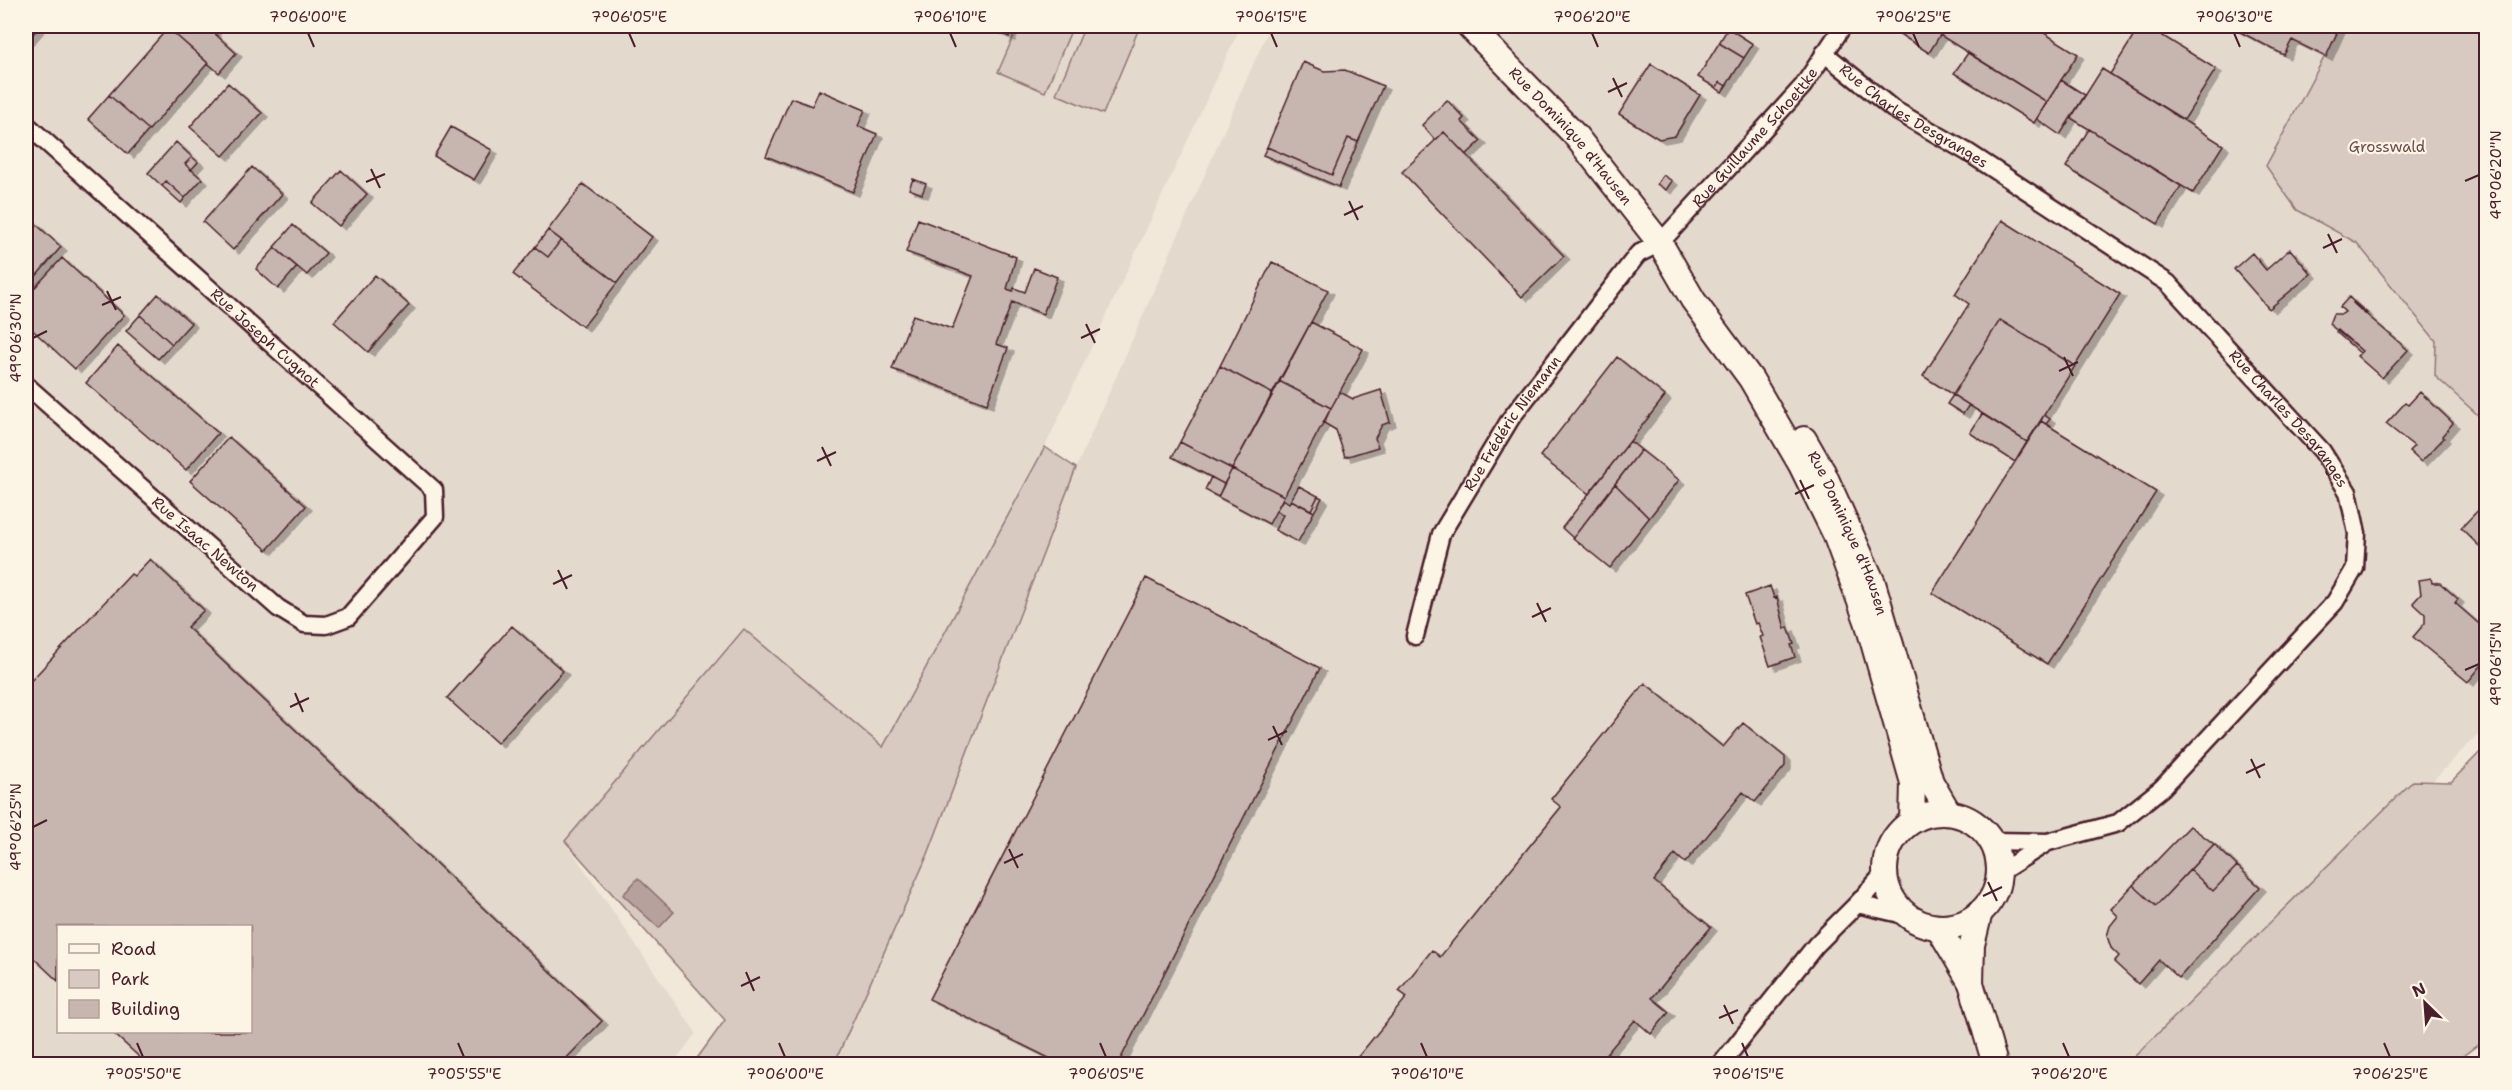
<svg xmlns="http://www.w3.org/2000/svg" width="2512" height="1090" viewBox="0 0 2512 1090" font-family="'Shantell Sans',sans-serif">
<defs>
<filter id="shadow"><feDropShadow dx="6" dy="4" stdDeviation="0" flood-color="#0004"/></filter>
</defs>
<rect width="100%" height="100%" fill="#f1e8da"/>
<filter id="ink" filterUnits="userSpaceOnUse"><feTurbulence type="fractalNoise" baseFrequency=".0167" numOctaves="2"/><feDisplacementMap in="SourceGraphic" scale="12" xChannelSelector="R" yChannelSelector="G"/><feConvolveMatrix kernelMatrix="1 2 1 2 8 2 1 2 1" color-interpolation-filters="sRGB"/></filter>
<g filter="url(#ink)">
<path fill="#e4d9cd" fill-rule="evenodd" d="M26 26H1241L1045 447 883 748 565 841 696 1033 673 1064H26ZM58 926H250V1032H58Z
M1270 26H2341L2266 166 2297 210 2357 243 2436 341 2435 376 2479 417 2486 410V726L2157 1064H834L928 854 1076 468Z"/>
<path fill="#d8cac0" stroke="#917476" stroke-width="1.5" d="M1018 26H1073L1045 92 998 72Z
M1085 26H1140L1103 114 1056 94Z
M2341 26H2486V410L2480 417 2435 376 2436 341 2357 243 2297 210 2266 166Z
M1045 447 1076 468 928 854 834 1064H693L725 1020 565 841 744 629 883 747Z
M2486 746V1038L2483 1041 2452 1064H2127L2413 781 2451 782Z"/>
<path fill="#b6a19c" stroke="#8b6d6f" stroke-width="1.5" d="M638 878 674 912 659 928 623 895Z"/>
<path fill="#c7b6af" stroke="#4a1f2b" stroke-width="1.5" filter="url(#shadow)" d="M26 26H40L26 42Z
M168 26H218L213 32 236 53 219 73 168 28Z
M986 26H1013L1009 37Z
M1903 26H2033L2078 54 2047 102 1940 35 1929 53 1898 33Z
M2140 26H2147L2216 69 2184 120 2110 74Z
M2229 26H2340L2326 57 2292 40 2284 55Z
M168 28 208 63 149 130 109 95Z
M1728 28 1753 44 1744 58 1719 43Z
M1719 43 1744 58 1726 86 1720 82 1716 88 1698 77Z
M1968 53 2047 102 2034 123 1954 73Z
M1303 62 1324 71 1345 70 1383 86 1358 142 1348 138 1332 175 1267 147Z
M1651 64 1700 95 1675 136 1659 139 1619 114Z
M2102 69 2223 145 2193 193 2071 118Z
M2061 80 2085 95 2060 135 2037 119Z
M1720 82 1726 86 1722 92 1716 88Z
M228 83 262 113 223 156 190 127Z
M819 90 865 110 858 126 877 134 853 192 766 156 791 98 812 106Z
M109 95 149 130 128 154 88 119Z
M1447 100 1464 118 1461 121 1481 141 1466 155 1444 132 1435 140 1422 125Z
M451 127 492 150 474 180 434 156Z
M2089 129 2181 186 2158 224 2066 167Z
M1444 132 1564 256 1522 297 1402 172Z
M1348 138 1358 142 1339 187 1263 155 1267 147 1332 175Z
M176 142 192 157 185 164 202 179 185 198 166 181 162 186 148 173Z
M192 157 198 162 191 170 185 164Z
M252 167 282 194 233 250 203 222Z
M341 170 367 194 339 226 312 203Z
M1663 175 1672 181 1666 190 1657 184Z
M913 179 926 184 922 194 909 189Z
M166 181 185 198 181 203 162 186Z
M583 184 652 237 617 283 548 230Z
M26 215 61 247 26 288Z
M918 219 1016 257 1007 289 1013 291 1014 288 1025 292 1034 268 1057 277 1043 314 1012 302 996 344 1008 348 987 404 892 369 913 315 952 329 973 276 906 252Z
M2002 220 2120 294 2075 366 2000 320 1953 395 1923 376 1969 304 1955 294Z
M293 225 326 253 307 275 274 247Z
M548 230 561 240 548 257 535 247Z
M561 240 617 283 583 327 513 274 535 247 548 257Z
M275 248 297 267 278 289 256 269Z
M2290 249 2311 274 2269 309 2234 269 2252 253 2266 270Z
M62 258 124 315 75 369 26 324V297Z
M1272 262 1328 290 1273 394 1220 366Z
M375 275 409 305 368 352 334 322Z
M158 294 191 323 172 344 140 315Z
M2349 297 2354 302 2353 303 2408 350 2382 378 2357 356 2362 351 2329 324 2333 314H2342L2345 312 2340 307Z
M2354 302 2367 313 2365 314 2353 303Z
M140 315 172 344 158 359 126 331Z
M2000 320 2075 366 2027 442 1953 395Z
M1311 322 1363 349 1331 408 1279 381Z
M2338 330 2362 351 2360 353 2336 332Z
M118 346 218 433 186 470 86 383Z
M1617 357 1665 396 1589 494 1540 456Z
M1220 366 1273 394 1232 469 1180 442Z
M1279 381 1331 408 1284 496 1232 469Z
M1381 390 1390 422 1382 425 1375 438 1378 447 1345 457 1336 430 1324 423 1331 408 1340 392 1353 399Z
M2420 392 2453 423 2442 436 2444 438 2421 462 2409 451 2414 446 2386 424 2405 403 2408 405Z
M1953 395 1969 405 1963 414 1947 404Z
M1982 414 2027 442 2015 462 1970 433Z
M2044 415 2050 419 2046 424 2041 421Z
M2041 421 2156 492 2047 664 1932 593Z
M229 437 306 506 267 550 190 481Z
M1630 441 1641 450 1573 538 1562 528Z
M1180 442 1232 469 1224 484 1172 457Z
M1641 450 1679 480 1649 518 1615 484Z
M1232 469 1284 496 1269 524 1218 497Z
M1211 477 1224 484 1218 497 1205 490Z
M1615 484 1649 518 1610 568 1573 538Z
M1299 486 1318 496 1311 510 1291 500Z
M1318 496 1322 498 1314 512 1311 510Z
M1283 499 1289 503 1291 500 1314 512 1298 542 1275 530 1283 515 1276 511Z
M2486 502V553L2461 528Z
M150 559 204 610 187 627 602 1021 561 1064H147L112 1032H250V926H58V981L26 951V686L131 574 134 576Z
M1146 578 1320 668 1118 1064H1061L929 999Z
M2431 578 2432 583H2440L2458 599 2455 603 2486 630V660L2468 682 2413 637 2425 623V614L2413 603 2421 594 2419 580Z
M1770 586 1774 598 1777 597 1785 629 1788 627 1794 644 1791 645 1795 657 1770 666 1760 637 1763 636 1758 623 1755 624 1745 595Z
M512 626 563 671 497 743 447 698Z
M1645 683 1723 747 1743 723 1785 757V766L1755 802 1743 792 1685 863 1675 854 1654 881 1711 927 1652 998 1669 1012 1651 1034 1635 1020 1598 1064H1352L1407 997 1399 991 1432 950 1440 957 1561 807 1551 799Z
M2190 826 2214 844 2156 906 2133 885Z
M2214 844 2237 866 2213 891 2190 870Z
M2237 866 2260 887 2179 978 2159 960 2138 984 2114 962 2119 956 2111 948 2107 936 2110 926 2118 916 2111 909 2133 885 2156 906 2190 870 2213 891Z"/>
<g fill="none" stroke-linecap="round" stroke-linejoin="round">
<defs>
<g id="street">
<path id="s1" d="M1824 53 1893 109 1969 153 2168 283 2322 451 2348 492 2357 533 2355 568 2335 602 2162 788 2118 823 2048 842 1992 841"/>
<path id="s2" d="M26 124 434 490 435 517 348 617 326 625 304 624 278 608 26 385"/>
<path id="s3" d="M1415 636 1441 534 1511 418 1638 254 1660 243 1803 86 1843 26"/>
<path d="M1999 873 2048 842"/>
<path d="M1857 904 1909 916"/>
<path d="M1721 1064 1816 945 1857 904 1885 872"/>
</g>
<g id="secondary">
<path id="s4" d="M1469 26 1575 135 1660 243 1693 300 1751 379 1801 465 1835 534 1867 621 1913 783 1912 821"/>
<path id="s5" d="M1804 439 1823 472 1873 583 1931 782 1949 813"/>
<circle cx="1942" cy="870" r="57"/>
<path d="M1938 927 1971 983 1995 1064"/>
<path d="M1971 983 1972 945 1980 912"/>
</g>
</defs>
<use href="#street" stroke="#4a1f2b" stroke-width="21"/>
<use href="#secondary" stroke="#4a1f2b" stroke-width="28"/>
<use href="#street" stroke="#fcf5e5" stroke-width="16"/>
<use href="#secondary" stroke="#fcf5e5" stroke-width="24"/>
</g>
</g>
<path fill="none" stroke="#4a1f2b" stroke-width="2" d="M308 33 314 47M629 33 635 47M950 33 956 47M1271 33 1277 47M1592 33 1598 47M1913 33 1919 47M2234 33 2240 47M1613 78 1622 97M1608 92 1627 83M371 169 380 188M2465 181 2479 175M366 182 385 174M1349 201 1358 220M1344 215 1363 206M2328 234 2337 253M2323 248 2342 239M107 291 116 310M102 305 121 297M1086 324 1095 343M33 338 47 331M1081 338 1100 329M2064 357 2073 376M2059 371 2078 362M822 447 831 466M817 461 836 452M1800 480 1809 499M1795 494 1814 485M558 570 567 589M553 584 572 575M1537 603 1546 622M1532 617 1551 608M2465 670 2479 664M295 693 303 712M290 707 309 698M1273 726 1282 745M1268 740 1287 731M2251 759 2260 778M2246 773 2265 764M33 827 47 820M1009 849 1018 868M1004 863 1023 854M1988 882 1997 901M1983 896 2002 887M746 972 754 991M741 986 760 977M1724 1005 1733 1024M1719 1018 1738 1010M137 1043 143 1057M458 1043 464 1057M779 1043 785 1057M1100 1043 1106 1057M1421 1043 1427 1057M1742 1043 1748 1057M2063 1043 2069 1057M2384 1043 2390 1057"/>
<g text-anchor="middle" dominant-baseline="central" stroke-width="4.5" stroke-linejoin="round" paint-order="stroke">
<g font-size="15" fill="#4a1f2b" stroke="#fcf5e5">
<text stroke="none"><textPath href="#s1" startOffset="110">Rue Charles Desgranges</textPath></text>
<text stroke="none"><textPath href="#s3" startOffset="615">Rue Guillaume Schoettke</textPath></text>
<text stroke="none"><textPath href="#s4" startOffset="150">Rue Dominique d'Hausen</textPath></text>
<text stroke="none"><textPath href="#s2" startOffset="321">Rue Joseph Cugnot</textPath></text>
<text stroke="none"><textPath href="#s1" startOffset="596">Rue Charles Desgranges</textPath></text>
<text stroke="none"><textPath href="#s3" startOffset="237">Rue Frédéric Niemann</textPath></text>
<text stroke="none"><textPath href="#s5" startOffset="104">Rue Dominique d'Hausen</textPath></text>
<text transform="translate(205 544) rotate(41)">Rue Isaac Newton</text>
</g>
<g font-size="15" fill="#6e4a50" stroke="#fcf5e5">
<text x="2387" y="147">Grosswald</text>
</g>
</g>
<rect width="2512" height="1090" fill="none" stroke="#fcf5e5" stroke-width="66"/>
<rect x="57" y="925" width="195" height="108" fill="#fcf5e5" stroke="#b59f9b" stroke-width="1.5"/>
<rect x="69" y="944" width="30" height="9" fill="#fcf5e5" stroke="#b59f9b" stroke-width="1.5"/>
<text x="111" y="955" font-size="18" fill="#4a1f2b">Road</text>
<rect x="69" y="970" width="30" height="18" fill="#d8cac0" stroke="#b59f9b" stroke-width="1.5"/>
<text x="111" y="985" font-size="18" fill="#4a1f2b">Park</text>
<rect x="69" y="1000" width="30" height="18" fill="#c7b6af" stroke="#b59f9b" stroke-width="1.5"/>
<text x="111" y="1015" font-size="18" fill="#4a1f2b">Building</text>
<g transform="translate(2425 1003) rotate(335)" stroke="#fcf5e5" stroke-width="4.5" paint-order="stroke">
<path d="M0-4.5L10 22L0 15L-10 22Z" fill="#4a1f2b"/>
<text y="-9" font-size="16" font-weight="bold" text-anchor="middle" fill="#4a1f2b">N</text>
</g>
<rect x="33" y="33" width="2446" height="1024" fill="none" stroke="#4a1f2b" stroke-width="2"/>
<g font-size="15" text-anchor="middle" fill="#4a1f2b">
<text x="308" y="22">7°06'00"E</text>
<text x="629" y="22">7°06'05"E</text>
<text x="950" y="22">7°06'10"E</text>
<text x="1271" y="22">7°06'15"E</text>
<text x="1592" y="22">7°06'20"E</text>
<text x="1913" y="22">7°06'25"E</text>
<text x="2234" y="22">7°06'30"E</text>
<text transform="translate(2496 175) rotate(-90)" y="5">49°06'20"N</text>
<text transform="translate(16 338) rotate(-90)" y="5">49°06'30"N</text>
<text transform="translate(2496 664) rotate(-90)" y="5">49°06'15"N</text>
<text transform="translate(16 827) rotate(-90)" y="5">49°06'25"N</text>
<text x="143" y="1079">7°05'50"E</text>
<text x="464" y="1079">7°05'55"E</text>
<text x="785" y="1079">7°06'00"E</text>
<text x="1106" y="1079">7°06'05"E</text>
<text x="1427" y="1079">7°06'10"E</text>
<text x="1748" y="1079">7°06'15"E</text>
<text x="2069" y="1079">7°06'20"E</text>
<text x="2390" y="1079">7°06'25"E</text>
</g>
</svg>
